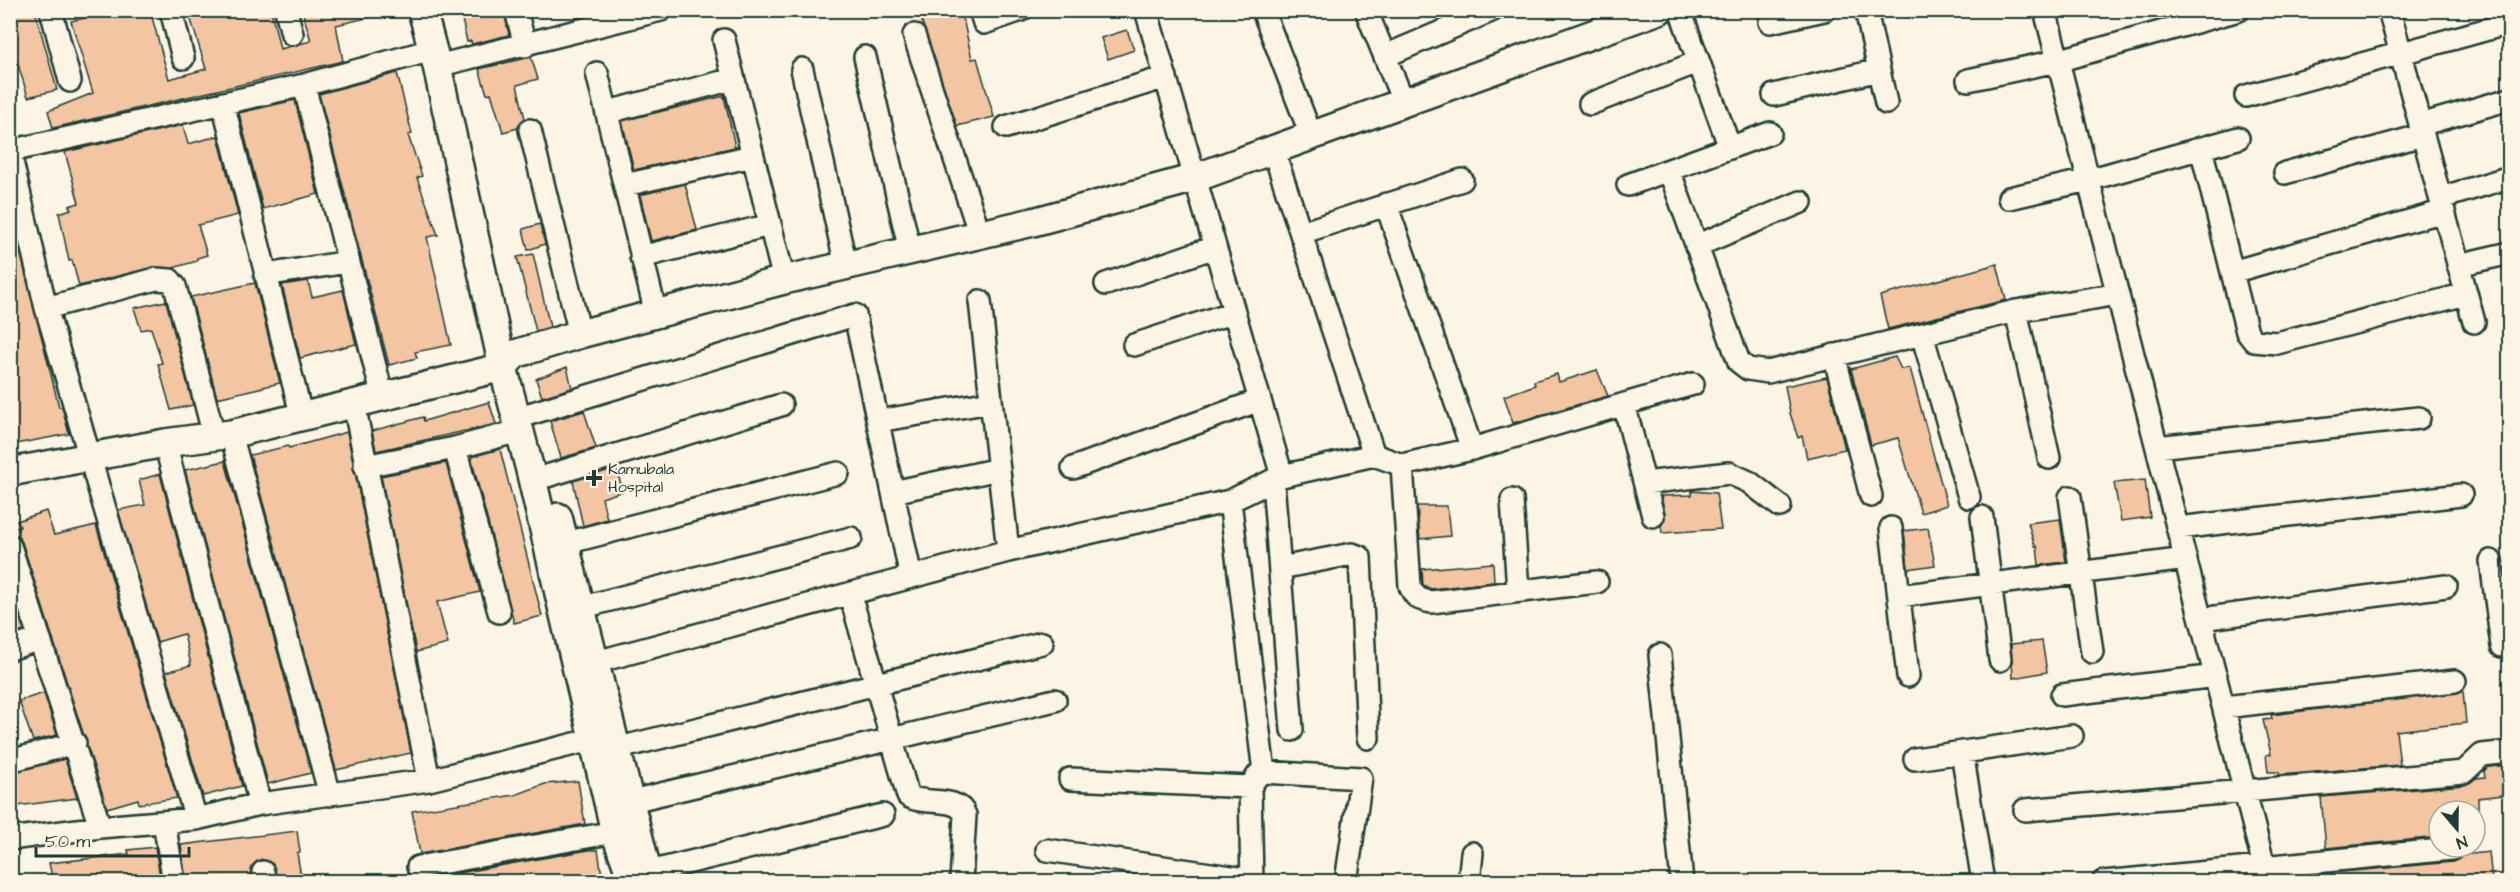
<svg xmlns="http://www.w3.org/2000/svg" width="2520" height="892" viewBox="0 0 2520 892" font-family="'Architects Daughter',sans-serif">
<rect width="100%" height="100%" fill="#fcf5e5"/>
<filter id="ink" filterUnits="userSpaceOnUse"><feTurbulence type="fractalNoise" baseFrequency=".0167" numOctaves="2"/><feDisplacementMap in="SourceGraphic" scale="12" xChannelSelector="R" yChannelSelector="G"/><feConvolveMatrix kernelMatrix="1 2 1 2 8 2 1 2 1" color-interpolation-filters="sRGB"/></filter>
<g filter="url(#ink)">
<path fill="#f3c5a3" stroke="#1f3d34" stroke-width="1.5" d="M10 10H35L57 90 28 97 10 38Z
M121 10H150L169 79 206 69 188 10H271L280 49 311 41 302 10H370L371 17 336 25 343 61 53 128 48 111 93 93 71 21Z
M460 10H504L509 35 472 44 471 41 467 42Z
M918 10H957L964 23 972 59 977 58 994 117 957 126Z
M1127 30 1134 50 1108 59 1101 38Z
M531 57 538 79 517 85 525 119 518 128 503 132 491 93 487 94 479 69Z
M397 73 412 134 408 135 422 176 417 178 438 235 427 237 451 345 415 352 417 358 389 365 319 94Z
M724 96 735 147 634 170 622 121Z
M295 100 318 194 263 209 239 113Z
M183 125 188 144 218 136 238 215 198 225 207 255 197 258V261L173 268 153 267 79 286 72 260 69 261 59 213 71 209 69 206 79 203 65 152Z
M685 184 697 230 651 241 640 195Z
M540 224 545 244 528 250 523 229Z
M10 235H16L59 407H62L69 434 10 445Z
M533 254 550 327 536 331 517 257Z
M1997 264 2006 300 1888 329 1880 296Z
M308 281 312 297 343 290 356 344 300 358 282 285Z
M255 283 280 383 217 398 191 297Z
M166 301 193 405 171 410 158 364 162 363 151 328 141 330 134 308Z
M1895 357 1901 369 1910 368 1947 505 1921 513 1898 438 1871 445 1851 369Z
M567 367 572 388 542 397 536 379Z
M1597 370 1608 396 1513 423 1504 396 1535 385 1534 381 1557 374 1559 382Z
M1827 377 1845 449 1807 458 1802 436 1798 438 1790 413 1785 386Z
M489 402 496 424 376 451 372 431 423 417 424 421Z
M584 411 596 448 561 458 550 421Z
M347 432 411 753 336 770 250 455 288 446 289 448Z
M500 449 542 616 514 623 471 457Z
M225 461 311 773 268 784 185 470Z
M446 463 480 592 437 602 448 644 416 652 381 476Z
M616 468 623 491 602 498 607 519 583 526 573 481Z
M160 474 242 786 203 796 166 672 191 665 184 634 157 642 118 510 145 505 139 480Z
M2145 480 2150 517 2121 521 2114 483Z
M1692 491 1716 493 1721 529 1662 533 1661 526 1665 513 1661 496 1692 495Z
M1417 506H1447L1450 536 1420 539Z
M46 511 54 535 96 525 177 798 139 804 138 799 107 808 22 542 18 536 10 534V529L20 527 17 521Z
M2060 519 2066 562 2039 565 2037 546H2035L2028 523Z
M1928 528 1935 565 1908 569 1904 531Z
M1493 563 1494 582 1431 589 1423 585 1422 569Z
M10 589 24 631 10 635Z
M2042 641 2047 672 2013 678 2011 644Z
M2463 691 2466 723 2396 731 2400 765 2279 775V772H2268L2266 755 2271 754 2263 720 2272 719 2271 715Z
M44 693 57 735 33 741 19 701Z
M65 759 77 798 10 807V773Z
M2510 765V794L2478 798V811H2439V837L2326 848 2321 797 2465 785 2476 778 2485 777 2484 771 2488 767Z
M578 781 585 824 420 854 412 811 515 795 545 784Z
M297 831 300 852 297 853 302 882H277L273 864 261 859 251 867 252 882H186L181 845Z
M155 847 161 882H53L49 863 129 854 128 850Z
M589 850H598L603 882H425V879Z
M2489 852 2492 880 2330 882V873L2453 862 2463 855Z"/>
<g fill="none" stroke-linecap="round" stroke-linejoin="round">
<defs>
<path id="minor" d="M51 10 70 81
M171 10 183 58
M286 10 292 34
M516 10 525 46
M980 10 984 23 1021 10
M1146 10 1282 476
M1366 10 1403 101
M1680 10 1730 148
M1866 10 1886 103
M2045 10 2268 882
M2389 10 2474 322
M1265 16 1311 135
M1770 22 1824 10
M914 35 980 235
M724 40 784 280
M1385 56 1493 10
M865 57 910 251
M437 66 661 10
M802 69 846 266
M597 73 656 314
M1968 80 2057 61 2239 10
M304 85 383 398
M1774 95 1879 70
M2246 96 2510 23
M223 103 302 418
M1590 104 1698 62
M608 112 733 79
M2420 125 2510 99
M1006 127 1166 77
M530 130 580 334
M2201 148 2247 332 2254 341 2277 343 2466 294
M1273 149 1374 455
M10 151 304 85 432 50
M10 153 46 308 196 819
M1669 170 1739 362 1748 369 1768 372 2016 311 2118 294
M2285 173 2423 135
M625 185 752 156
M1628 185 1770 133
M2009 198 2088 180 2238 138
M2441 198 2510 177
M1386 204 1472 449
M1301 233 1462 180
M1696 246 1801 202
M641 257 770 225
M2458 265 2510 253
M2232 272 2444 211
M265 275 348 262
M1106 284 1215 247
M980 301 1008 551
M46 308 156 279 170 280 175 286 214 436
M2016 311 2049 458
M1922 334 1969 497
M1134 345 1234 312
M1834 355 1871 496
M354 404 429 780
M1624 404 1653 516
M516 418 855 315 911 577
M878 421 991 402
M231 434 330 795
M165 443 260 804
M2157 447 2419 418
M455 448 499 612
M1402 465 1410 586C1415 598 1419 600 1431 602L1597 582
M365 466 455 448 519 431
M1073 468 1260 400
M547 476 781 405
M1273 480 1292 730
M1645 483 1729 473 1749 482 1780 506
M893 492 999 469
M2070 497 2092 652
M1512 500 1518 591
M1230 501 1264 772 1258 775 1250 787 1252 882
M1982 517 2000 660
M1891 528 1908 676
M2178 528 2461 495
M566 543 838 473
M10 546 100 827
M2491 561 2502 646H2510
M1280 568 1352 554 1360 557 1368 738
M850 594 908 796C924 806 958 795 965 815L961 882
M1899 596 2186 559
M583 607 851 538
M2201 619 2446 586
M10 649 40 639
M1660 655 1682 882
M596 662 1008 551 1230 501 1282 476 1374 455 1402 465 1472 449 1693 384
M2062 695 2216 676
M2224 707 2455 681
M603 752 1042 643
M1962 752 1983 882
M1915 759 2072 736
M10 761 75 743
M1264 772 1361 778 1346 882
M1070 779 1250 787
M615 805 1055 700
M2025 810 2464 772 2482 755 2510 752
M164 822 174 882
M10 839 100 827 196 819 260 804 429 780 607 736
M1047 850 1252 880
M418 867 615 832
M263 872 265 882
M633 876 883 815
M1469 882 1472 853
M2103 882 2452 849"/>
<path id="tertiary" d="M422 10 437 66 503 367 530 470 615 832 633 882
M10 472 165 443 231 434 503 367 515 354 580 334 784 280 1033 222 1195 178 1659 10
M558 517 650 882"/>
</defs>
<use href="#minor" stroke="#1f3d34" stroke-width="26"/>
<use href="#tertiary" stroke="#1f3d34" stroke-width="32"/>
<use href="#minor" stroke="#fcf5e5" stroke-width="21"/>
<use href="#tertiary" stroke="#fcf5e5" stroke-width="27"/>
</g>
</g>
<path fill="#1f3d34" stroke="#fcf5e5" stroke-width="2" d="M591 469h6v6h6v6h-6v6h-6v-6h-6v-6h6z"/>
<g text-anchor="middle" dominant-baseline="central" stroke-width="4.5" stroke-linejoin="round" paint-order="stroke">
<g font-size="16" fill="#1f3d34" stroke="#fcf5e5" text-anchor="start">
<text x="608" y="469">Kamubala<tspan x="608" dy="18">Hospital</tspan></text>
</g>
</g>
<rect width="2520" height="892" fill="none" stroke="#fcf5e5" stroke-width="36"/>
<rect x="18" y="18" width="2484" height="856" fill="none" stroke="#1f3d34" stroke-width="2" filter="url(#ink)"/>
<g transform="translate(2457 829) rotate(160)"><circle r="28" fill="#fcf5e5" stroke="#a4ab9e" stroke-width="1.5"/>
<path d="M0-4.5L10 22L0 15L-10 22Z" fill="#1f3d34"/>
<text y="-9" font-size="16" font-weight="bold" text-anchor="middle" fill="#1f3d34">N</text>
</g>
<path d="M36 847v9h153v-9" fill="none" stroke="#1f3d34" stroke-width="3"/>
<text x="45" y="847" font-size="18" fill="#1f3d34" stroke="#fcf5e5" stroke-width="4.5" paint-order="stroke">50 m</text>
</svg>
